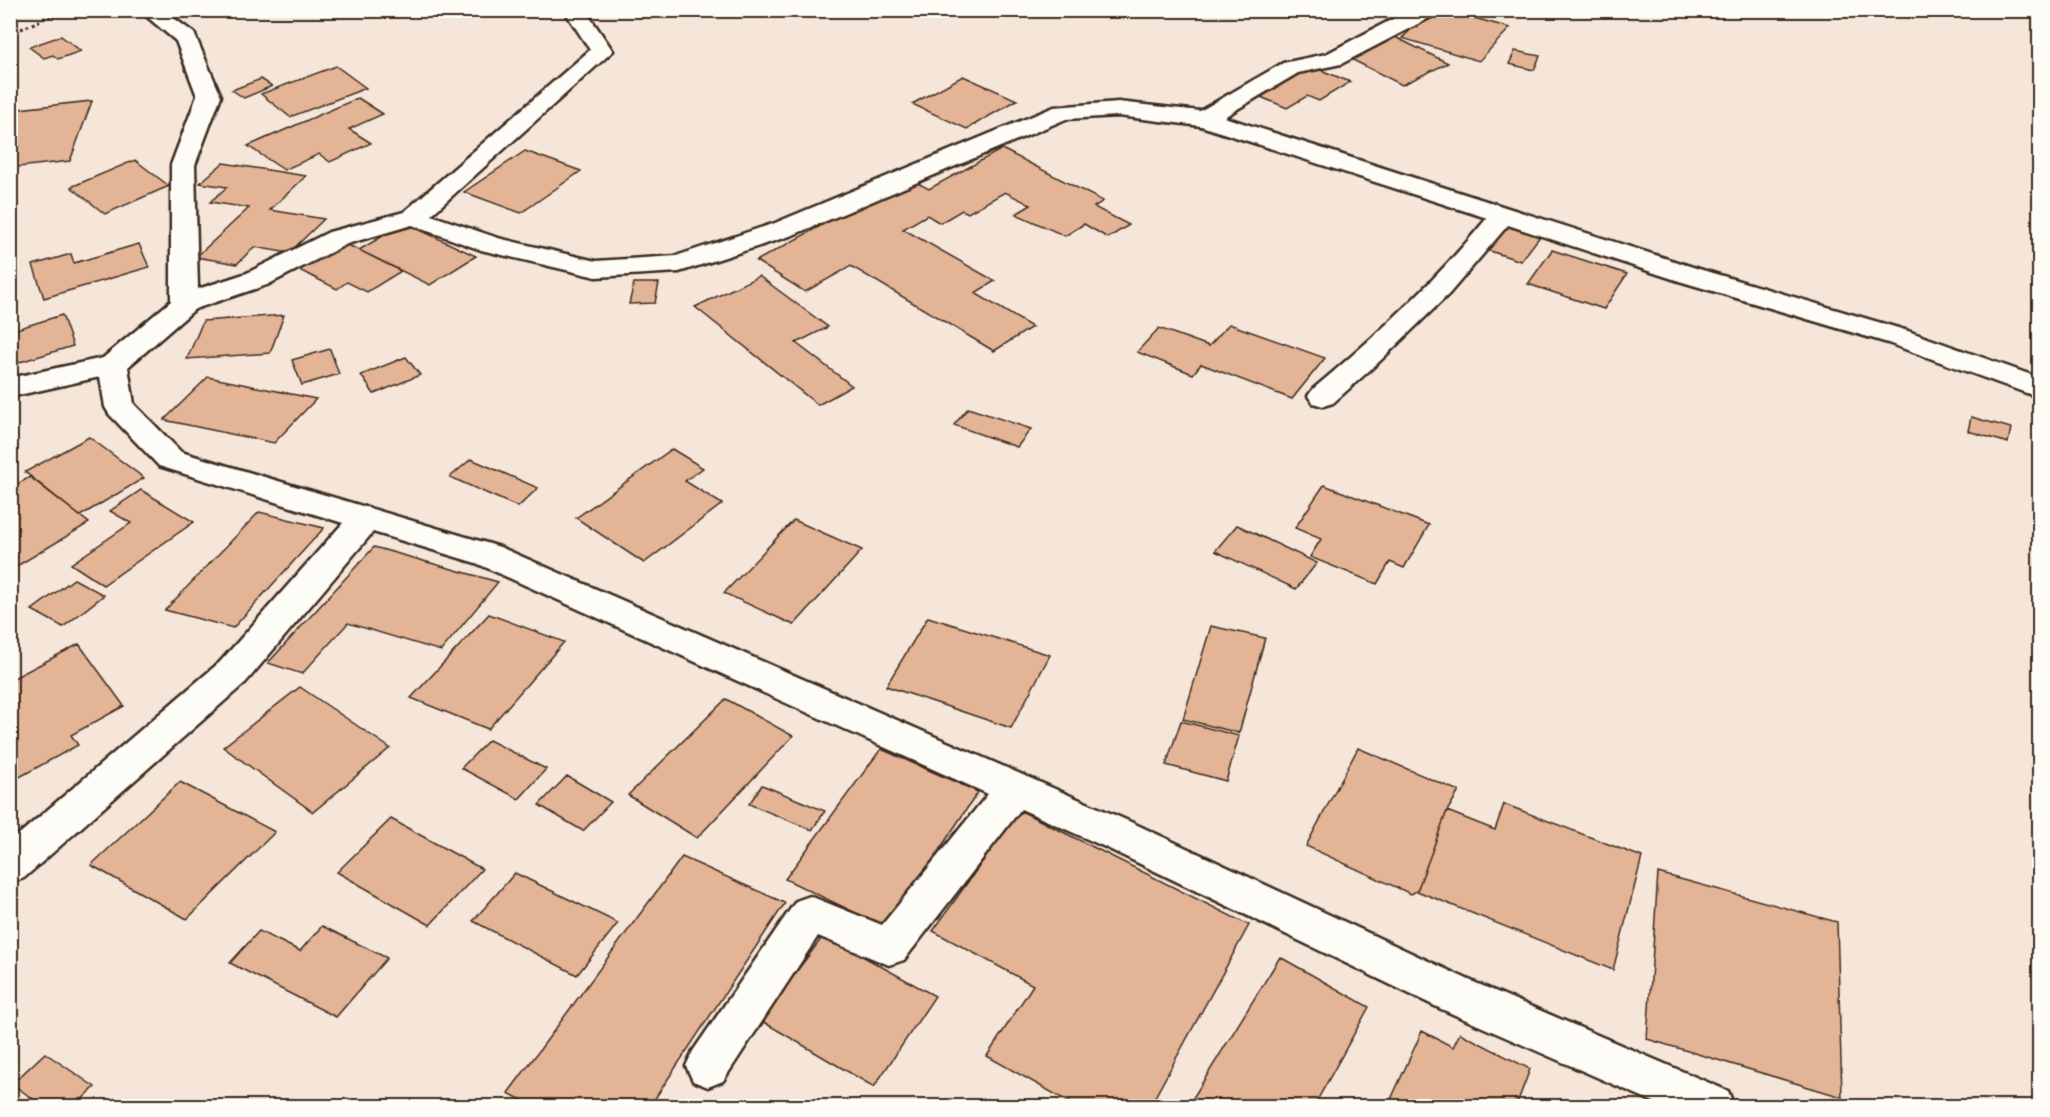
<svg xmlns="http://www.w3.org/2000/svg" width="2050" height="1117" viewBox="0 0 2050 1117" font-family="'Architects Daughter',sans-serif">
<rect width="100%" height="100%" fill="#f6e6da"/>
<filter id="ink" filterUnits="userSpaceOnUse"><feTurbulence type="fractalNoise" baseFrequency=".0167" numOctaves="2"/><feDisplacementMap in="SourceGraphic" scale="12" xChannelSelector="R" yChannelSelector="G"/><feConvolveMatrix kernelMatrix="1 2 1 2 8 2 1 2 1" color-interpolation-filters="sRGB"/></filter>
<g filter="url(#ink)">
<path fill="#e4b496" stroke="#3b2a1e" stroke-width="1.5" d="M1431 10H1446L1510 28 1479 61 1402 38Z
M61 36 81 51 58 59 53 55 44 58 29 47Z
M1395 37 1448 63 1402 85 1349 58Z
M1515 51 1540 56 1534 70 1509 64Z
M336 66 366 88 290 117 261 94Z
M1311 66 1350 82 1319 101 1307 96 1287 108 1261 97Z
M963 76 1017 100 967 129 912 104Z
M261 79 272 86 244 98 232 90Z
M358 98 383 114 349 129 371 143 330 162 319 154 284 170 248 146Z
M92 101 70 161 10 168V110Z
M1002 149 1103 201 1094 207 1129 225 1108 238 1084 224 1065 236 1016 214 1031 205 1005 192 968 213 962 210 940 223 927 215 903 229 995 281 975 293 1032 327 994 351 851 266 805 292 756 261 908 178 929 189Z
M525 151 581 171 521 213 464 192Z
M135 160 169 186 105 214 71 187Z
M223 163 306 176 270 210 324 219 289 253 254 247 237 264 196 257 249 208 210 202 227 187 200 183Z
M405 223 476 256 430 285 359 250Z
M1507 224 1541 235 1521 261 1487 250Z
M341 242 359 250 401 271 367 292 347 282 337 289 297 269Z
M139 244 149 267 44 298 33 265 71 254 74 263Z
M1552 250 1627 274 1604 309 1528 284Z
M759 276 828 327 796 343 852 386 818 405 695 307Z
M634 283H659L655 303 629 304Z
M62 315 73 346 10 365V331Z
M284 315 270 353 187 359 203 321Z
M1229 324 1325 358 1292 399 1201 364 1193 374 1137 352 1159 328 1209 346Z
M330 349 339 374 302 385 292 360Z
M406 357 420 375 374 394 361 375Z
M208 377 272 390 316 399 274 443 164 420Z
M968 408 1031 429 1017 447 954 425Z
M1971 417 2011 428 2008 443 1968 431Z
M89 437 144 478 80 516 25 472Z
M672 449 703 468 685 481 722 504 644 563 576 518Z
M471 459 538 488 518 507 450 477Z
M30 477 89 523 12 569 10 488Z
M1324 485 1429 525 1404 568 1390 562 1377 584 1310 557 1321 539 1295 528Z
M141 490 194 522 103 585 71 564 131 523 110 511Z
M259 512 324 528 233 628 165 610Z
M794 520 862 550 794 625 724 593Z
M1237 525 1317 563 1296 589 1215 551Z
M374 547 498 582 441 651 348 623 302 674 268 663Z
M74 579 104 595 63 627 32 610Z
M489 614 564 642 488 729 411 698Z
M928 617 1050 655 1011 728 886 686Z
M1211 626 1265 638 1239 733 1183 719Z
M79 644 124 706 71 735 78 745 14 780 10 775V680Z
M300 687 390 748 313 812 223 747Z
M726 699 793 736 697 838 628 795Z
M1181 721 1239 736 1226 781 1166 765Z
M489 740 546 769 519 799 461 768Z
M1358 748 1459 791 1447 811 1417 891 1411 894 1306 846Z
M881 749 978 792 887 928 785 879Z
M567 776 611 802 583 831 539 805Z
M180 782 275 832 187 919 91 865Z
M762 785 825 811 812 830 749 804Z
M1504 804 1642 857 1613 970 1417 891 1447 811 1495 830Z
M1019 810 1249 925 1150 1106H1076L987 1056 1033 985 933 931Z
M391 819 482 869 430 925 337 872Z
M682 857 785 903 650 1106H534L508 1093Z
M515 873 618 923 577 975 473 921Z
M1658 873 1837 922 1842 1097 1647 1039Z
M322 926 387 958 336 1017 230 963 259 931 300 951Z
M824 935 935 996 874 1087 760 1020Z
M1280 957 1369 1007 1314 1106H1188Z
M1422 1031 1453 1047 1460 1033 1530 1069 1516 1106H1388Z
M45 1053 95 1087 75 1106H43L12 1084Z"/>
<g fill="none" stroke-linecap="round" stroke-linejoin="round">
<defs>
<path id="minor" d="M139 10H163L194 33 221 96 195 165 198 289 247 273 329 232 404 212 590 50 564 10H585L613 51 431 215 498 238 596 261 676 256 775 223 1054 107 1118 102 1200 111 1283 63 1326 54 1410 10H1437L1435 15 1341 64 1298 73 1224 117 1699 269 1908 331 2040 378V398L1888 343 1679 281 1508 225 1449 294 1381 360 1333 403 1323 406 1313 403 1308 396 1313 389C1375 337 1435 282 1487 218L1201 126 1118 116 1066 119 793 235 679 272 596 277 481 250 412 225 347 244 267 285 195 309 128 367 134 404 181 452 500 547 1133 823 1469 980 1728 1091 1734 1106H1663L1439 1008 1105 847 1021 809 904 960 889 965 818 936 723 1081 708 1087 693 1081 686 1066 693 1051 796 901 810 896 882 925 988 794 476 563 373 532 246 682 24 878 10 883V842L220 662 343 523 159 466 109 414 105 407 100 377 10 397V378L103 358 171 301V165L197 96 176 41Z"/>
</defs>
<use href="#minor" stroke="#3b2a1e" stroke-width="5"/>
<path stroke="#3b2a1e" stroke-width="3" stroke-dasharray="3 3" stroke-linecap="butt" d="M10 34 63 10"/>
<use href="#minor" fill="#fdfcf7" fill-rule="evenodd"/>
</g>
</g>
<rect width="2050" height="1117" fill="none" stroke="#fdfcf7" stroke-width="36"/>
<rect x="18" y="18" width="2014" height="1081" fill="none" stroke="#3b2a1e" stroke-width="2" filter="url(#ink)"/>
</svg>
